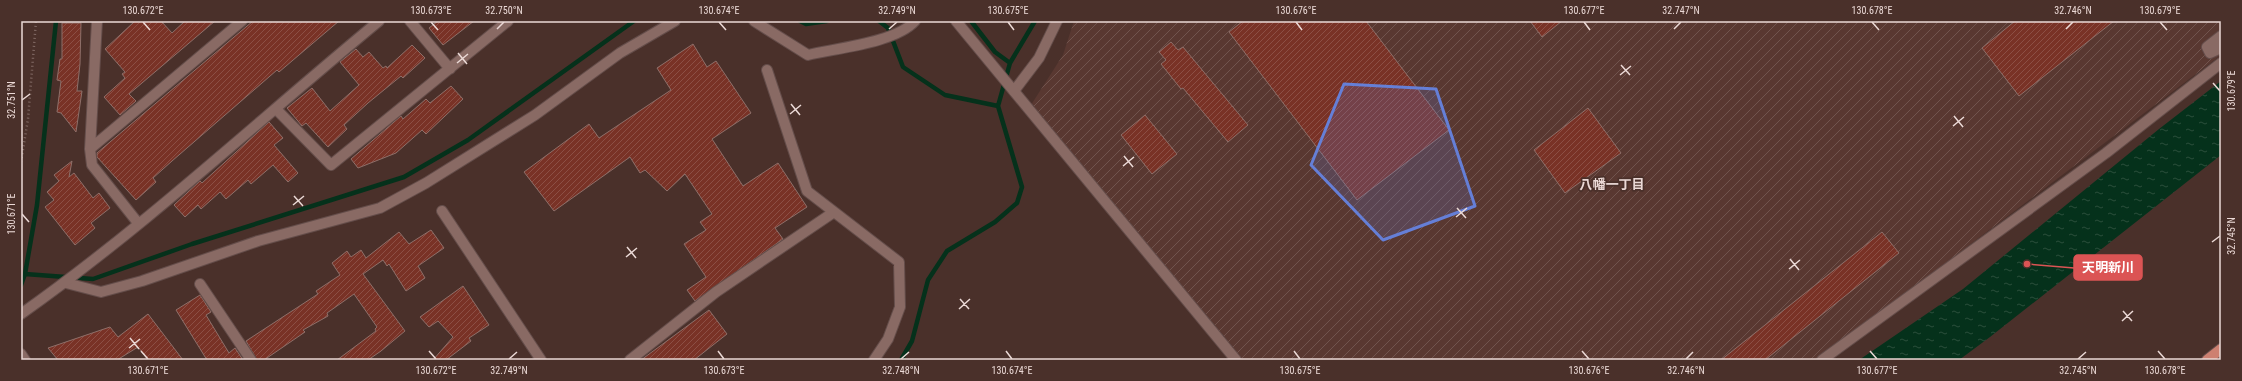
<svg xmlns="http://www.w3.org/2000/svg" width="2242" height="381" viewBox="0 0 2242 381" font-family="'Roboto Condensed','Noto Sans JP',sans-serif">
<defs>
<pattern id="industrial-furrows" width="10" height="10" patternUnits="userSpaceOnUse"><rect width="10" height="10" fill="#593831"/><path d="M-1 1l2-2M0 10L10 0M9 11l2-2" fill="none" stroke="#71544e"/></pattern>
<pattern id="water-ripples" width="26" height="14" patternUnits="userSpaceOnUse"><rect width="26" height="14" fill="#05311b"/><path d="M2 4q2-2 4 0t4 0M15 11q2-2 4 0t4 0" fill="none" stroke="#2a4e3b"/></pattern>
<pattern id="building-hatch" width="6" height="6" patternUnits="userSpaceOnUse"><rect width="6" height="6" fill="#793226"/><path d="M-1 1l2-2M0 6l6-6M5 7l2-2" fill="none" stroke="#8c4f45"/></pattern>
</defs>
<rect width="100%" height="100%" fill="#4a302a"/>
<path fill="url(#industrial-furrows)" d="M1074 21H2221V55L1817 360H1241L1031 105 1063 55Z"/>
<path fill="url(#water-ripples)" d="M2221 81V155L1990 337 1959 360H1859L1963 289 2159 129Z"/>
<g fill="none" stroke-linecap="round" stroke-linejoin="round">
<path stroke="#05311b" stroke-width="4.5" d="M56 21 37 205 25 274 93 279 192 244 404 177 468 140 634 21
M800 21 806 24 827 21
M879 21 888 28 903 67 945 95 998 106
M971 21 995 52 1010 63
M21 285 25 274
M901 360 912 341 928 280 947 251 995 222 1017 203 1022 187 998 106 1010 63 1035 21"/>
</g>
<path fill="url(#building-hatch)" stroke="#8e6f69" d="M135 21H161L172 33 185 21H215L129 94 136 101 120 115 104 97 125 78 122 74 125 72 105 49Z
M253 21H339L279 72 277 70 172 161 153 178 156 182 136 200 97 157V153Z
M438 21H474L443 45 429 28Z
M1243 21H1366L1449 130 1357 200 1229 32Z
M1530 21H1562L1542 37Z
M2015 21H2114L2019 96 1982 48Z
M62 23H81L80 64 77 91H82L76 132 61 113 57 112 61 81 57 80 60 59H62Z
M1171 42 1178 50 1183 47 1248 125 1228 142 1183 88 1181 89 1161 64 1166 60 1159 52Z
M693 44 707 67 716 61 751 113 712 139 743 186 778 163 807 207 775 228 783 239 695 301 687 290 706 277 684 244 706 230 700 222 712 214 685 174 667 191 645 170 640 173 630 157 554 211 524 172 589 124 599 138 671 90 657 68Z
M412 45 425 58 403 78 401 76 368 103 344 125 347 129 328 147 306 123 302 126 287 108 312 88 330 111 359 85 340 62 356 49 363 57 369 52 383 68 386 66 387 68Z
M451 86 463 99 426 134 422 130 396 153 358 168 351 159 401 116 403 119 426 99 430 103Z
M1588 108 1621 153 1565 193 1534 150Z
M1145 115 1177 154 1152 174 1121 135Z
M269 122 283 138 274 145 298 173 288 182 273 165 251 184 248 180 226 199 220 192 201 209 198 205 185 217 174 205 200 181 202 183Z
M72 161 69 177 74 173 93 198 99 193 110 208 91 223 95 228 75 245 45 207 54 200 47 192 59 181 54 175Z
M431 230 444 248 418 266 425 278 406 291 389 264 387 266 383 260 363 274 405 331 381 351 368 360H337L376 331 375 329 377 327 354 294 327 313 328 316 303 330 305 332 264 360H257L246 341 318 294 316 291 340 275 332 263 347 251 351 257 361 250 366 258 399 232 409 244Z
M1882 232 1899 253 1765 360H1721Z
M463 286 489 325 469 338 471 341 446 360H433L453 337 438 321 429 327 420 317Z
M200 295 211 312 206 315 229 353 235 348 243 360H207L176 310Z
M709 310 727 334 694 360H641Z
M148 314 183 360H148L138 347 117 360H58L48 348 110 327 118 337Z"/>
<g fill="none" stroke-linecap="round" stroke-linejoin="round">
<defs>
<path id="street" d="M97 21 90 149 92 165 138 223
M410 21 450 69
M754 21 808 55C837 48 895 43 915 21
M2221 36 2207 47 2210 53 2221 48
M767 70 807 191 899 262 900 307 888 339 874 360
M1014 91 1039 58 1057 21
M276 109 331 165 508 21
M90 149 242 21
M442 211 541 360
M66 283 101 292 142 281 258 241 380 208 426 183 535 115 620 53 675 21
M200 284 251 360
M21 354 25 360
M630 360 716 292 834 212"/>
<path id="secondary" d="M956 21 1236 360
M21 314C147 225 260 119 379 21
M1822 360 2106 153 2221 63"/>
<path id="primary" d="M2207 360 2221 349"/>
</defs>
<use href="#street" stroke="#644d4a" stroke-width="12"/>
<use href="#secondary" stroke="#644d4a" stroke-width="12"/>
<use href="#primary" stroke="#644d4a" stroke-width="12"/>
<path stroke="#826a65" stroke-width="2.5" stroke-dasharray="1 3" stroke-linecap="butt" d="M21 162 28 119 36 21"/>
<use href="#street" stroke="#896a64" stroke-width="10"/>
<use href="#secondary" stroke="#896a64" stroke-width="10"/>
<use href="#primary" stroke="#cd8071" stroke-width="10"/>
</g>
<path fill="#657fd7" fill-opacity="0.2" stroke="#657fd7" stroke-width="3" stroke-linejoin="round" d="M1344 84 1436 89 1475 206 1383 240 1311 165Z"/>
<path fill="none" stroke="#ebd9d6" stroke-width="1.5" d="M143 22 150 30M431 22 438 30M719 22 726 30M1008 22 1014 30M1296 22 1302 30M1584 22 1590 30M1872 22 1879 30M2160 22 2167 30M497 29 504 22M889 29 897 22M1674 29 1681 22M2066 29 2073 22M458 53 467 64M457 63 468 54M1621 65 1630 75M1620 75 1631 66M2213 83 2220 91M22 100 30 94M791 104 800 115M790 114 801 105M1954 116 1963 127M1953 126 1964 117M1124 156 1133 167M1123 166 1134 157M294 196 303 206M293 205 304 196M1457 208 1466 218M22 214 29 222M1456 217 1467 208M2212 242 2220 236M627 247 636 258M626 257 637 248M1790 259 1799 270M1789 269 1800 260M960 299 969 309M959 309 970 299M2123 311 2132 321M2122 321 2133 311M130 338 139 349M129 348 140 339M141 351 148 359M429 351 436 359M718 351 724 359M1006 351 1012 359M1294 351 1300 359M1582 351 1589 359M1870 351 1877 359M2158 351 2165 359M509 359 517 352M901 359 909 352M1686 359 1693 352M2078 359 2086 352"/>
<g text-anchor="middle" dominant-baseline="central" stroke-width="3.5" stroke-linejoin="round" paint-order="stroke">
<g font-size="13" font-weight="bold" fill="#ebd9d6" stroke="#4a302a">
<text x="1612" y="184">八幡一丁目</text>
</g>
</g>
<path fill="none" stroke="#db5454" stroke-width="1.5" d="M2027 264L2074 268"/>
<circle fill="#db5454" stroke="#4a302a" stroke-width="1.5" cx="2027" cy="264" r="4"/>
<rect fill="#db5454" stroke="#db5454" stroke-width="1.5" x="2074" y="255" width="68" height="25" rx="4"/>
<g font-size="13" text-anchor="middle" font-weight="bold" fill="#fff">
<text x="2108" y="272">天明新川</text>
</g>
<rect width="2242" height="381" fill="none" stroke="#4a302a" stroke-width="44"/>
<rect x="22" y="22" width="2198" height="337" fill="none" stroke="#ebd9d6" stroke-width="1.5"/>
<g font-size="10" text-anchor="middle" fill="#ebd9d6">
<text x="143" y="14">130.672°E</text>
<text x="431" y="14">130.673°E</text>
<text x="504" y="14">32.750°N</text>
<text x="719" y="14">130.674°E</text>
<text x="897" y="14">32.749°N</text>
<text x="1008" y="14">130.675°E</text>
<text x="1296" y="14">130.676°E</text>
<text x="1584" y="14">130.677°E</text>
<text x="1681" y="14">32.747°N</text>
<text x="1872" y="14">130.678°E</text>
<text x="2073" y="14">32.746°N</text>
<text x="2160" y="14">130.679°E</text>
<text transform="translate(2231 91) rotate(-90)" y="4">130.679°E</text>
<text transform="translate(11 100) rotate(-90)" y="4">32.751°N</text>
<text transform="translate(11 214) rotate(-90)" y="4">130.671°E</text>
<text transform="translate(2231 236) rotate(-90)" y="4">32.745°N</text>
<text x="148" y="374">130.671°E</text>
<text x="436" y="374">130.672°E</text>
<text x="509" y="374">32.749°N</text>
<text x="724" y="374">130.673°E</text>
<text x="901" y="374">32.748°N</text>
<text x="1012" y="374">130.674°E</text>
<text x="1300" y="374">130.675°E</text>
<text x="1589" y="374">130.676°E</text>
<text x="1686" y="374">32.746°N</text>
<text x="1877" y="374">130.677°E</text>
<text x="2078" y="374">32.745°N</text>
<text x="2165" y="374">130.678°E</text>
</g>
</svg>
